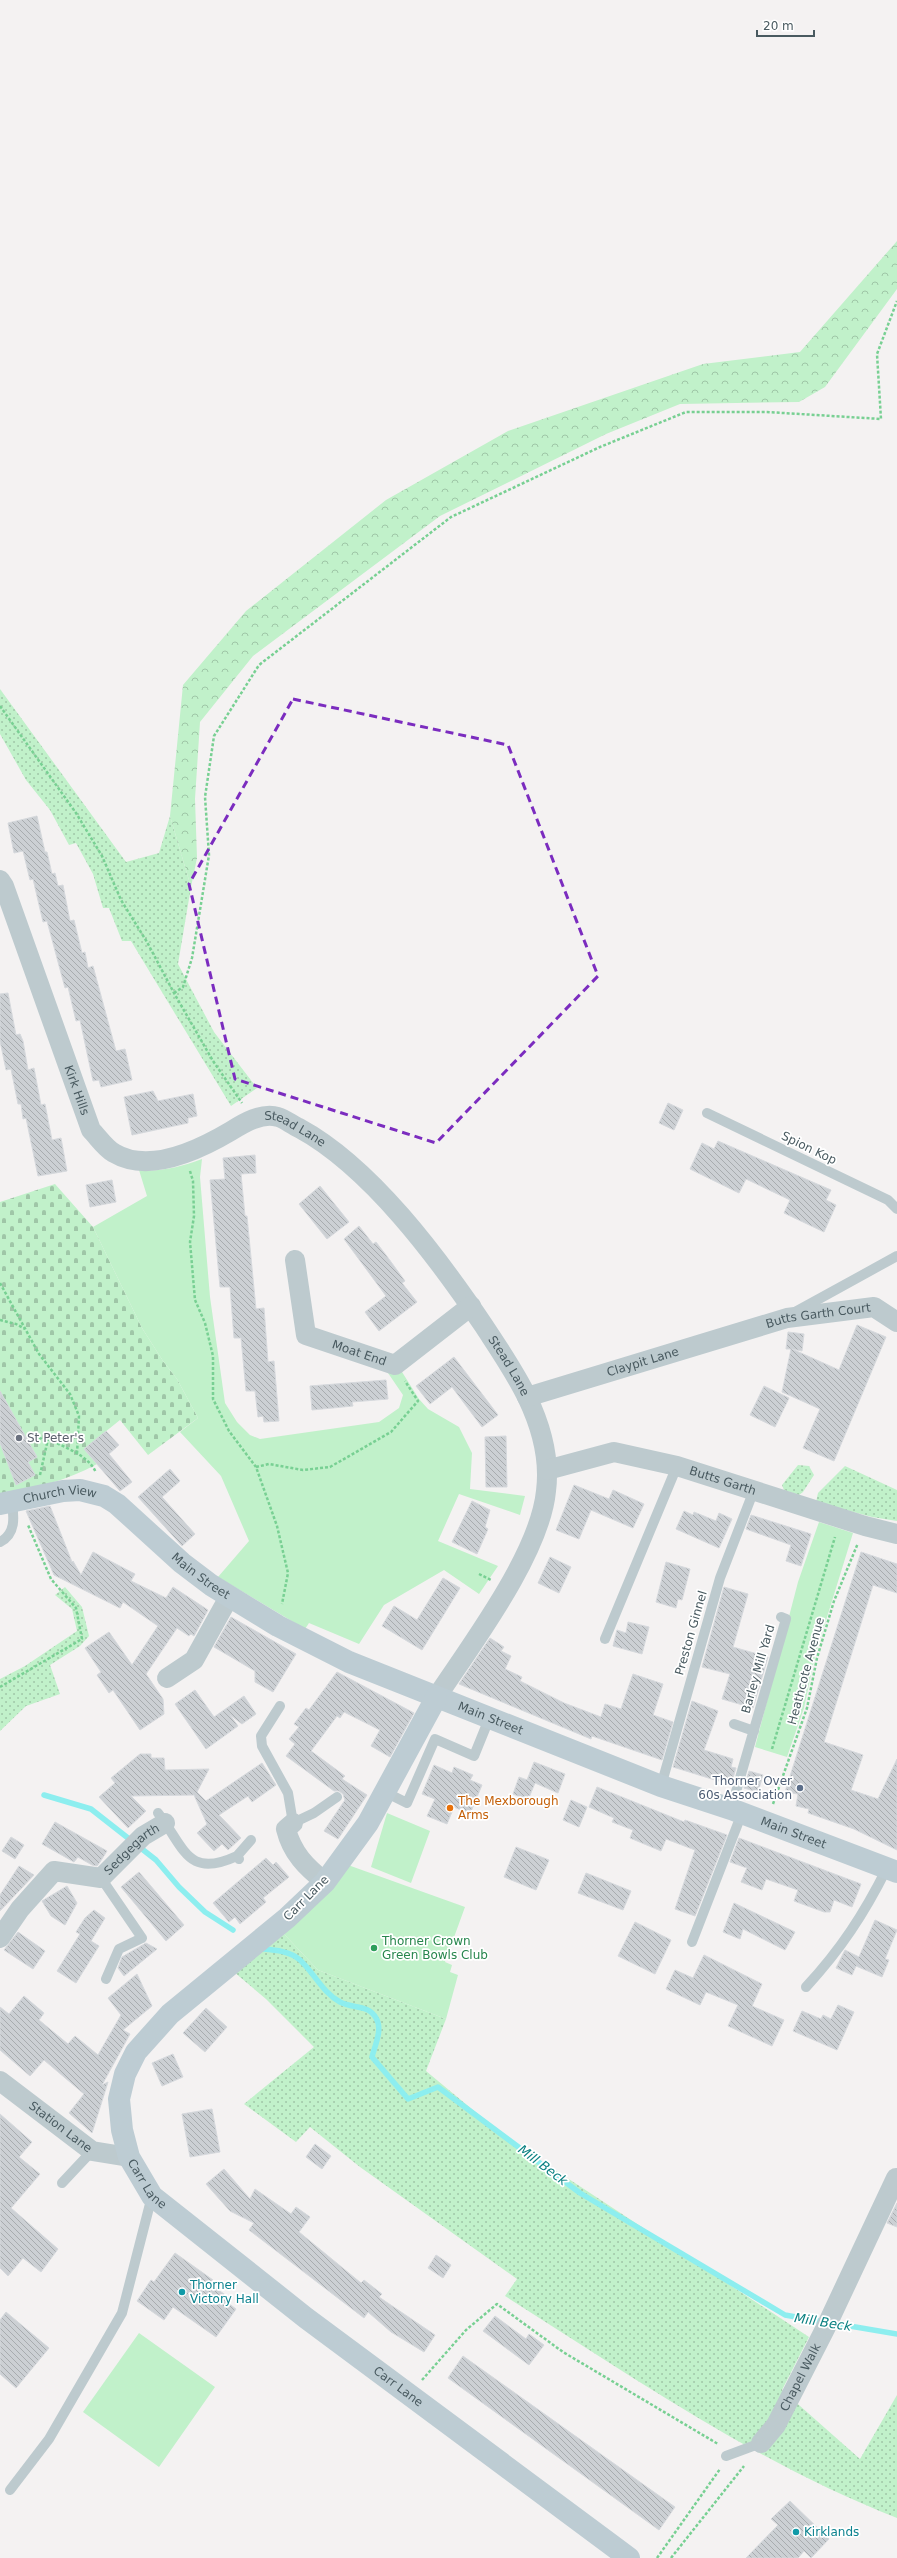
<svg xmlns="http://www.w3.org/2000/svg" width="897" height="2558" viewBox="0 0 897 2558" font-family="'DejaVu Sans',sans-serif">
<defs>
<pattern id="grass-dots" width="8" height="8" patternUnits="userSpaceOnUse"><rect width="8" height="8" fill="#c1f1ca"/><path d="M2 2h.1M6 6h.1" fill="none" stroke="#9fc6a7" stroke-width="1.8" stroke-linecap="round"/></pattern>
<pattern id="forest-crowns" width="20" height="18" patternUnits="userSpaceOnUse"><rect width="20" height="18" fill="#c1f1ca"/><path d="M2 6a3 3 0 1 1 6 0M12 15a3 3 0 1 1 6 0" fill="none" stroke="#9fc6a7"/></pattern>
<pattern id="cemetery-stones" width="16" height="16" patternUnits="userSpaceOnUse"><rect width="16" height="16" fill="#c1f1ca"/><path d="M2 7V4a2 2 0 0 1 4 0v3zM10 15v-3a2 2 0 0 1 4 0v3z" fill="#9fc6a7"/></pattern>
<pattern id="building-back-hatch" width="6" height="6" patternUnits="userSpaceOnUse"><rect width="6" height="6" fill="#ccd0d4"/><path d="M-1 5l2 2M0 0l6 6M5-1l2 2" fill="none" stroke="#a8acaf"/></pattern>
</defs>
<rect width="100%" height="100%" fill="#f4f2f2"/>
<path fill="url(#grass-dots)" d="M0 689 126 862 159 853 170 816 191 887 178 964 214 1032 257 1088 231 1106 131 941H122L109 908H103L93 874 76 843 69 845 50 810 26 780 0 734Z
M798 1465 809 1466 814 1475 803 1492 799 1495 784 1490 782 1485Z
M845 1466 897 1490V1521L872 1517 816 1502 818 1493Z
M65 1587 82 1607 89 1636 80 1646 50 1665 60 1694 26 1706 0 1731V1679L25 1666 77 1631 72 1609 55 1595Z
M284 1934 318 1970 446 2019 426 2071 508 2139 809 2337 782 2390 860 2459 897 2395V2518C756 2463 632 2376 505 2296L517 2279 360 2167 310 2127 296 2142 244 2104 314 2047 266 1999 234 1972Z"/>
<path fill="url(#forest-crowns)" d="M897 241V289L825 387 799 402 680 404 606 434 440 516 253 656 200 722 195 799 197 858 191 887 170 816 183 685 246 611 386 500 508 431 703 364 800 352Z"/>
<path fill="url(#cemetery-stones)" d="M55 1184 93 1227 142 1328 163 1361 177 1379 198 1418 148 1455 120 1420 84 1449 97 1464C66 1481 35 1488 0 1494V1202Z"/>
<path fill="#c1f1ca" d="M202 1159 200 1177 210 1297 225 1403 237 1422 250 1435 260 1439 379 1422 399 1408 403 1395 388 1373 397 1364 419 1399 428 1409 459 1427 472 1453 470 1489 525 1496 520 1515 459 1494 438 1541 498 1566 479 1594 444 1570 384 1605 359 1644 309 1623 305 1629 218 1577 249 1541 221 1476 180 1432 198 1418 177 1379 163 1361 142 1328 93 1227 147 1196 139 1170C162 1172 180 1167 202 1159Z
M819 1522 853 1533 815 1656 804 1708 787 1757 755 1747 798 1582Z
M387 1813 430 1831 411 1883 371 1867Z
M348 1865 465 1907 445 1962 452 1965 450 1972 458 1975 446 2019 318 1970 284 1934Z
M139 2333 215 2387 159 2467 83 2412Z"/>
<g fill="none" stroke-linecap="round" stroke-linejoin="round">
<path stroke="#8deeef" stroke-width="5.5" d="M44 1795 91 1809 156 1860 179 1887 205 1912 233 1930
M262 1949C274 1950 290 1951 300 1960 314 1973 323 1993 340 2002 353 2009 368 2004 376 2018 383 2029 375 2045 372 2057L408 2099 438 2087 580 2193 785 2315 824 2322
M832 2323 897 2334"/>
</g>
<path fill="url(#building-back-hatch)" stroke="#d6d9dd" d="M37 816 45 852H47L52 874 55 873 58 886 63 885 70 921 74 920 82 953 85 952 88 968 93 966 116 1051 125 1049 132 1080 101 1087 99 1080 93 1081 80 1020 76 1021 68 987 65 988 47 921 43 922 33 879 30 880 23 851 14 853 8 823Z
M8 993 16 1035 20 1034 23 1041 28 1070 34 1068 41 1105 45 1104 52 1140 61 1138 67 1171 38 1176 26 1118 23 1119 21 1104H18L11 1069 6 1070 0 1041V994Z
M153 1091 158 1101 193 1094 197 1116 188 1118V1123L132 1135 124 1097Z
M668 1103 683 1110 674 1130 659 1123Z
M718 1141 831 1190 826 1200 836 1205 824 1232 784 1213 790 1200 746 1179 739 1193 690 1169 702 1143 714 1149Z
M255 1155 256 1173 241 1174 245 1216H247L256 1309 264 1308 268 1362 274 1361 279 1421 264 1422 263 1416 258 1417 255 1391H246L241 1338H234L230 1287H220L210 1180 225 1179 223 1158Z
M112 1180 116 1202 90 1207 86 1185Z
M320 1186 349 1222 327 1239 299 1204Z
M359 1226 373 1244 376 1242 386 1255 405 1281 402 1283 417 1302 379 1331 365 1312 386 1296 344 1239Z
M857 1325 886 1337 834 1461 803 1448 820 1409 782 1392 791 1349H786L788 1332 804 1334 802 1351 792 1349 839 1370Z
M454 1357 498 1415 482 1427 452 1387 430 1404 416 1386Z
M386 1380 388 1399 352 1402 353 1406 312 1410 310 1386Z
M764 1386 789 1398 775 1427 750 1415Z
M0 1391 37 1457 28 1462 35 1475 16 1485 0 1443Z
M106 1431 119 1445 109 1454 132 1482 120 1491 84 1449Z
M506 1436 507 1487H486L485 1437Z
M170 1469 180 1481 162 1497 195 1534 182 1546 138 1497Z
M574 1485 609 1499 613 1490 644 1504 633 1528 591 1510 579 1539 556 1530Z
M472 1501 490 1510 485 1527 488 1529 477 1554 452 1542Z
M50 1506 72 1562 73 1561 81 1575 93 1552 135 1574 131 1581 166 1598 173 1587 208 1610 194 1636 191 1634 189 1636 177 1628 146 1674 163 1699 164 1714 140 1730 113 1690 109 1693 97 1675 101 1672 85 1648 109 1632 132 1665 158 1626 123 1602 120 1608 54 1575 26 1511Z
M684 1511 693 1515 694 1512 716 1521 719 1513 732 1519 719 1548 676 1529Z
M751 1515 811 1534 801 1566 786 1561 791 1545 746 1529Z
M861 1552 897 1564V1593L873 1585 824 1742 863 1755 851 1790 878 1799 897 1759V1850L854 1829 808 1813 809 1809 796 1806 798 1794 785 1792Z
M550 1557 571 1567 559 1593 538 1583Z
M666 1562 690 1569 682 1600 678 1599 676 1608 656 1602Z
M443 1578 460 1588 422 1650 382 1626 394 1606 417 1620Z
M724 1587 748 1594 733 1647 768 1657 753 1708 722 1699 730 1674 702 1667Z
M231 1617 296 1654 273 1692 255 1682V1671L214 1647Z
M628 1622 649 1627 642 1654 613 1646 617 1630 626 1633Z
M490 1638 504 1647 501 1651 511 1656 505 1669 522 1677 520 1681 564 1703 601 1717 605 1704 621 1709 633 1674 663 1684 653 1715 673 1722 662 1760 592 1736 591 1739 459 1684Z
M337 1672 414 1713 390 1757 371 1746 380 1730 344 1712 340 1718 337 1716 311 1751 345 1776 342 1779 367 1795 338 1839 324 1831 345 1800 343 1794 339 1791H334L286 1756 295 1744 289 1739 299 1727 294 1724 306 1708 309 1710Z
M195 1690 214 1717 244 1696 256 1714 242 1724 230 1715 238 1726 206 1749 175 1704Z
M692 1701 718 1711 704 1750 733 1759 731 1767 736 1768 731 1785 673 1767Z
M140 1754H151V1758H164L165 1770 209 1769 197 1792 206 1801 262 1763 276 1785 252 1802 248 1796 219 1815 241 1838 228 1850 222 1844 214 1851 197 1833 207 1824 194 1795 131 1796 146 1811 128 1828 99 1797 115 1783 111 1778Z
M534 1762 565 1774 558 1793 535 1783 528 1800 513 1794 519 1777 530 1781 527 1780Z
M434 1765 452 1773 454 1767 473 1775 470 1780 482 1785 470 1814 454 1807 447 1824 427 1816 435 1799 422 1794Z
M749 1771 763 1775 758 1792 744 1788Z
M597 1787 684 1822 685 1820 727 1835 695 1916 675 1909 695 1850 666 1839 661 1851 630 1838 633 1830 612 1822 614 1818 589 1807Z
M571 1800 587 1807 579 1827 563 1820Z
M55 1822 107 1851 100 1862 97 1866 92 1865 78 1857 74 1862 42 1844Z
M11 1837 24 1845 15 1859 2 1851Z
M739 1838 861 1884 852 1907 834 1900 830 1912H824L794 1901 798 1890 766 1879 762 1890 741 1882 747 1868 730 1862Z
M516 1847 549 1860 536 1890 504 1877Z
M266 1858 273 1865 276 1862 289 1877 263 1898 266 1902 240 1924 235 1917 229 1922 213 1903Z
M19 1866 34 1875 0 1911V1895Z
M139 1872 184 1925 166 1941 121 1887Z
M586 1873 631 1891 623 1910 578 1893Z
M67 1886 77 1903 65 1925 51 1916 42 1901Z
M734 1903 795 1932 785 1950 743 1929 740 1939 723 1932Z
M94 1910 105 1918 91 1941 99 1946 76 1983 57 1971 80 1934 76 1932 85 1918Z
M875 1920 897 1930 885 1959 889 1960 882 1977 856 1966 852 1975 836 1968 845 1950 859 1957Z
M635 1922 671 1940 655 1974 618 1956Z
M18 1932 45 1951 33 1969 4 1950Z
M146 1943 157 1949 124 1976 118 1968 122 1957Z
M704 1955 762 1984 752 2006 784 2020 772 2046 728 2026 738 2005 706 1992 700 2005 666 1989 675 1970 693 1978Z
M137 1974 152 2006 123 2030 130 2034 102 2085 108 2082 92 2133 69 2113 84 2094 44 2060 30 2076 0 2050V2007L9 2014 24 1996 44 2013 39 2020 68 2044 75 2036 98 2055 121 2015 108 1998Z
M838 2005 854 2012 837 2050 793 2031 802 2011 821 2019 823 2015 831 2019Z
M206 2008 227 2027 205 2052 183 2033Z
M173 2054 183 2077 162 2086 152 2063Z
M212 2109 220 2152 190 2157 182 2114Z
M0 2114 32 2142 19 2157 40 2174 11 2208 58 2249 41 2272 23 2258 8 2276 0 2268Z
M315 2144 331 2156 322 2169 306 2157Z
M224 2169 250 2199 255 2189 291 2214 296 2207 310 2217 299 2232 361 2283 364 2280 382 2294 379 2297 435 2335 424 2352 391 2332 368 2312 364 2318 249 2230 254 2223 230 2211 206 2184Z
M897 2203V2227L887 2223Z
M175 2253 213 2280 210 2284 231 2299 228 2303 236 2309 216 2337 173 2307 164 2320 137 2301 151 2280 154 2282Z
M436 2255 451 2265 443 2278 428 2268Z
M6 2312 49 2348 16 2388 0 2374V2320Z
M495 2316 526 2339 529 2334 544 2345 529 2365 483 2331Z
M463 2356 675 2507 659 2530 448 2378Z
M790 2501 829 2539 811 2558 804 2551 798 2558H746L778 2525 771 2519Z"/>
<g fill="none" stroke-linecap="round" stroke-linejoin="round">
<path stroke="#78d093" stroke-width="2.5" stroke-dasharray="3 2" stroke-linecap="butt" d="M0 706 76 813 102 856 121 900 147 942 174 993 213 1061 242 1103
M174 993 183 987 192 958 200 910 209 855 205 797 214 736 259 665 451 517 600 447 686 412H767L881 419 877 354 897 301
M190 1171 193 1181 194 1216 190 1242 195 1300 205 1323 213 1356V1399L229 1431 256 1467 277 1526 288 1573 282 1604
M0 1283 39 1354 70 1394 79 1416 77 1454
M0 1320 16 1324 25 1329
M39 1439 44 1437C60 1446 89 1454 96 1473
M256 1467 269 1464 303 1470 330 1467 391 1432 418 1401 405 1381
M40 1475 48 1439
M479 1574 491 1580
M0 1687 82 1639 76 1608 51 1579 28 1525
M772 1749 835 1537
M773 1804 807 1708 817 1658 834 1601 858 1543
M422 2380 466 2330 497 2304 563 2352 718 2444
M657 2558 720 2469
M671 2558 744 2466"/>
<path stroke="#bdcace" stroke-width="10" d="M707 1113 888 1200 897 1209
M797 1311 897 1256
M0 1542C16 1534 14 1517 12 1502
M605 1639 677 1466
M280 1706 261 1736 262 1746 288 1793 293 1823 314 1813 337 1797
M734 1724 754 1731
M661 1786 720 1578 754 1490
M385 1792 407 1803 435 1739 474 1756 489 1719
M731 1809 786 1619 781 1617
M158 1813C185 1848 187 1879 237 1856
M239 1859 237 1856 251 1840
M101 1878 142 1938 119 1949 106 1979
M692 1942 742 1813
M806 1987C841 1949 864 1914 887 1868
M62 2183 92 2151
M726 2456 761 2443
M10 2490 49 2439 122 2313 152 2196"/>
<g stroke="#bdcace" stroke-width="20">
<path id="s1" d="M0 880 4 886 91 1130C98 1137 105 1148 114 1153 149 1174 199 1150 231 1131 244 1123 262 1112 278 1117 285 1119 292 1125 299 1128 371 1167 438 1258 484 1326 499 1349 515 1372 527 1397 541 1426 550 1460 546 1491 540 1554 471 1645 436 1698"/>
<path id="s2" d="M295 1260 306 1335 395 1365 471 1306"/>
<path id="s3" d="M527 1397 787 1318 874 1307 897 1322"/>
<path id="s4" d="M547 1470 614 1452 677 1466 865 1526 897 1534"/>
<path d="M167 1678 194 1660 229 1597"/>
<path d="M293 1823 286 1829C292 1853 306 1867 325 1882"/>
<path id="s5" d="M0 1938 20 1909 54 1871 101 1878 143 1836 165 1823"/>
<path id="s6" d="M0 2081 92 2151 129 2157"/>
<path id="s7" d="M761 2443 776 2425 825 2329 896 2178"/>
</g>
<g stroke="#bdccd3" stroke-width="22">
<path id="s8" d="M0 1504 63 1491 80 1490 104 1496 117 1504 182 1563 211 1585 278 1626 349 1662 661 1786 731 1809 897 1872"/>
<path id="s9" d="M436 1698 368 1823 325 1882 287 1918 170 2014 136 2052 125 2074 119 2099 122 2130 129 2157 152 2196 306 2318 629 2558"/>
</g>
</g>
<path fill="none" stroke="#7b2cbf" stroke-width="3" stroke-dasharray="8 5" stroke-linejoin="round" d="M293 699 508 745 598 976 436 1143 235 1079 189 884Z"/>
<circle fill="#6b7280" stroke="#fff" stroke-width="1.5" cx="19" cy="1438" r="4"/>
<circle fill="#5c6f8a" stroke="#fff" stroke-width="1.5" cx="800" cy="1788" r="4"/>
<circle fill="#e8710a" stroke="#fff" stroke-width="1.5" cx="450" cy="1808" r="4"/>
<circle fill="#2e9e5b" stroke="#fff" stroke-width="1.5" cx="374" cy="1948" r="4"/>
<g fill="#0f9aa8" stroke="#fff" stroke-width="1.5">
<circle cx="182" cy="2292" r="4"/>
<circle cx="796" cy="2532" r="4"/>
</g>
<g text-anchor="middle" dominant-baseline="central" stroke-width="3.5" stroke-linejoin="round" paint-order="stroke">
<g font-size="12" fill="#495a60" stroke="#fff">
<text stroke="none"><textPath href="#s1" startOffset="224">Kirk Hills</textPath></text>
<text stroke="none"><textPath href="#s1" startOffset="494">Stead Lane</textPath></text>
<text transform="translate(809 1148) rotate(26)">Spion Kop</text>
<text stroke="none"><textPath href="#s3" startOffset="303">Butts Garth Court</textPath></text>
<text stroke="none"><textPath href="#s2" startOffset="132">Moat End</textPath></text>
<text stroke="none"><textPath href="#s3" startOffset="121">Claypit Lane</textPath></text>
<text stroke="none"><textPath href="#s1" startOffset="818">Stead Lane</textPath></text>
<text stroke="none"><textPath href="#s4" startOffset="182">Butts Garth</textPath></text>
<text stroke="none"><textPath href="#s8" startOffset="61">Church View</textPath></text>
<text stroke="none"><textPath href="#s8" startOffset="232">Main Street</textPath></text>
<text transform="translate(691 1633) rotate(-74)">Preston Ginnel</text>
<text transform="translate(758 1669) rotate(-74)">Barley Mill Yard</text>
<text transform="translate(806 1671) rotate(-75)">Heathcote Avenue</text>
<text stroke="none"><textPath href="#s8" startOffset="556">Main Street</textPath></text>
<text stroke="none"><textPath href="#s8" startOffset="880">Main Street</textPath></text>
<text stroke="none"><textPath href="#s5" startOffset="176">Sedgegarth</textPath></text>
<text transform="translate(306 1898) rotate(-45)">Carr Lane</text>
<text stroke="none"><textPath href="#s6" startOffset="76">Station Lane</textPath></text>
<text stroke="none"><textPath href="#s9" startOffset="612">Carr Lane</textPath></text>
<text stroke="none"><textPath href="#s7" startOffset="77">Chapel Walk</textPath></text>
<text stroke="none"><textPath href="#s9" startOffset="936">Carr Lane</textPath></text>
</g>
<g font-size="12" fill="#5b616d" stroke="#fff" text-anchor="start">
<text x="27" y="1438">St Peter's</text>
</g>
<g font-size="12" fill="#4e5e75" stroke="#fff" text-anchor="end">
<text x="792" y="1781">Thorner Over<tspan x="792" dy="14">60s Association</tspan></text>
</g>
<g font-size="12" fill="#c56008" stroke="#fff" text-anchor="start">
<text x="458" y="1801">The Mexborough<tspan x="458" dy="14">Arms</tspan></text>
</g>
<g font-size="12" fill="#27864d" stroke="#fff" text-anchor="start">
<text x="382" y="1941">Thorner Crown<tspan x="382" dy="14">Green Bowls Club</tspan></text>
</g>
<g font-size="12" fill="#0d838f" stroke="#fff" text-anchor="start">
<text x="190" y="2285">Thorner<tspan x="190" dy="14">Victory Hall</tspan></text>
<text x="804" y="2532">Kirklands</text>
</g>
<g font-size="13" font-style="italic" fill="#0b8182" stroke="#fff">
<text transform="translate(543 2165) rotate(37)">Mill Beck</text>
<text transform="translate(823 2322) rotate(9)">Mill Beck</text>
</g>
</g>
<path d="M757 30v6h57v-6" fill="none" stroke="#495a60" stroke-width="2"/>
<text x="763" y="30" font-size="12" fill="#495a60" stroke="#ffffff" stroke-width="3" paint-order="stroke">20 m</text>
</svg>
